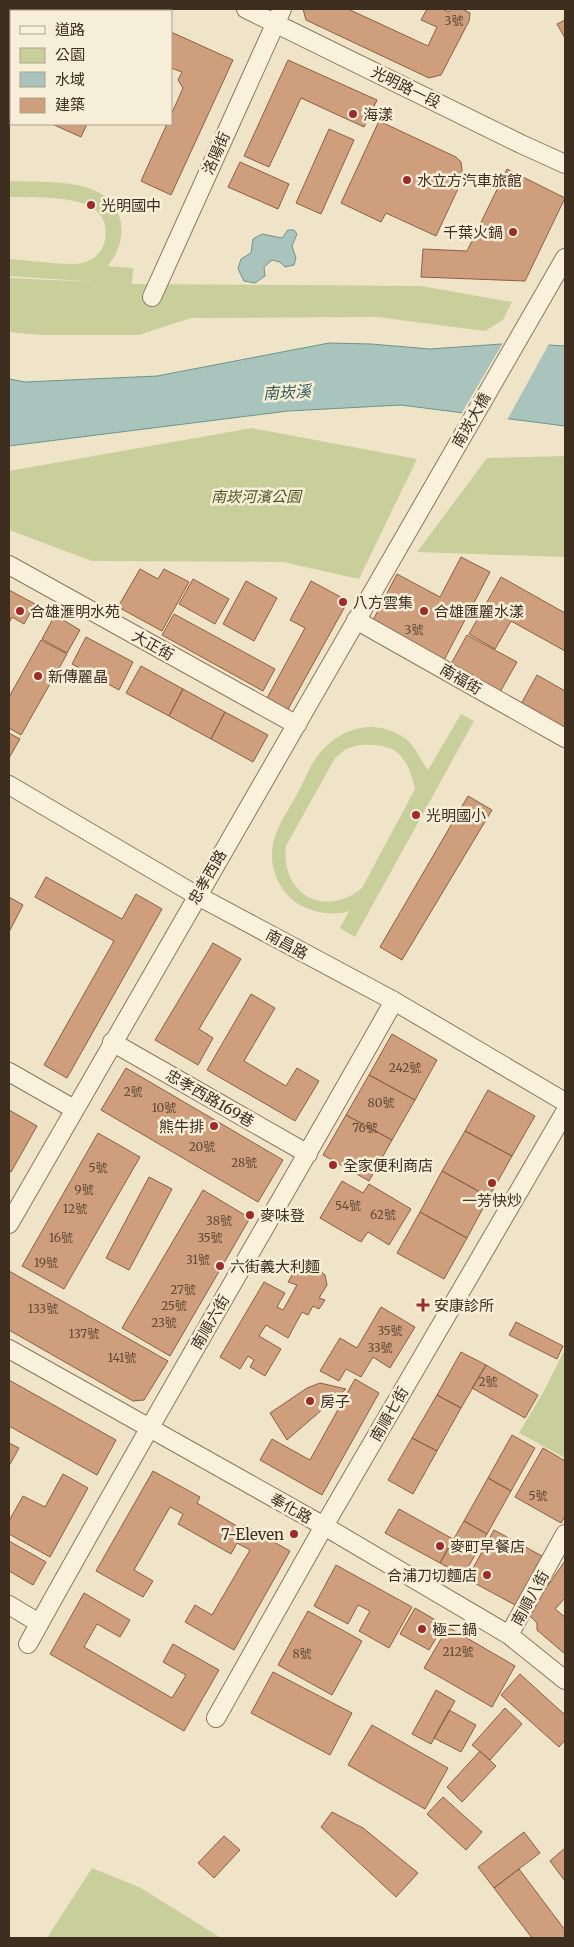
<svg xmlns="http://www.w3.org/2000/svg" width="574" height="1947" viewBox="0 0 574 1947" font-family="Merriweather,'Noto Sans TC',serif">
<rect width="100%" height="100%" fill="#f0e4c8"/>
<path fill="#c9cf9b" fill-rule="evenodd" d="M9 181C45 183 113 175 121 223 123 239 118 253 108 266L133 268 132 284 421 286 512 302 503 320 485 331 377 317 191 318 139 335H40L9 332V278L96 282 9 276V259C26 260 67 266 82 263 93 261 103 252 105 240 114 190 40 199 9 197Z
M252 428 417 459 359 579 283 562 92 561 9 530V471Z
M565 456V557L417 552 487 458Z
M461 714 474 721 355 937 340 928 349 911C334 916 316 913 302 906 275 891 265 859 277 831 282 818 291 806 297 794 304 782 310 765 319 754 341 727 376 717 406 739 415 746 421 761 428 770ZM359 745C395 743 407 753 415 789L362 888C325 919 280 894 286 846L335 758 346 749Z
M565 1349V1458L519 1433 544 1391Z
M92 1868 141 1888 221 1938H47Z"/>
<path fill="#a9c4bc" stroke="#6f938a" d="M288 230H294L297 234 292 246 296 258 294 265 285 267 280 262 272 260 264 267 265 276 255 283 244 281 238 269 241 259 251 253 253 239 262 234 282 238Z
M329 343 371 344 430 349 516 343 565 346V426L401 405 288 411 9 446V379L25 382 157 376Z"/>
<path fill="#f0e4c8" d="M516 340 550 342 506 422 460 416 504 341Z"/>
<path fill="#cf9f7d" stroke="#8d5f41" d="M21 9H88L90 11H20Z
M101 9H121L126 11H100Z
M303 9H348L428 46 437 27 421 20 427 9H442L449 12 451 9H462L470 13 469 21 441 75 429 78 306 20Z
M565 20V38L557 24Z
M171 32 233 60 171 195 141 181 167 124H171V115L183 88 178 80 182 72 171 68Z
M288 60 377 100 364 127 301 98 269 167 244 156Z
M11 75V105L9 104V81Z
M379 121 456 157 461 162 463 178 436 236 386 213 381 222 341 203Z
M52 124H87L81 137Z
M329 129 354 140 321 214 296 203Z
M240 162 289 184 278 209 228 187Z
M507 169 565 198 525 281 421 277 423 249 467 251Z
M461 557 490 572 443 662 371 624 397 574 440 597Z
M140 569 158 579 164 569 189 582 162 631 118 607Z
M501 577 565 613V651L511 621 495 649 469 634Z
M193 579 229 599 215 624 179 604Z
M246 581 277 598 254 641 223 624Z
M311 581 348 601 287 711 266 700 305 628 290 620Z
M9 590 35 604 24 624 12 617 9 623Z
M174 614 275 669 263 691 162 635Z
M55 615 80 630 67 653 42 639Z
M467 635 517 662 500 692 451 664Z
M86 637 133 662 119 690 72 664Z
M41 640 67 654 21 735 9 728V697Z
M141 666 183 689 169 716 126 693Z
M537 675 565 691V729L521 704Z
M183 689 225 712 211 739 169 716Z
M225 712 268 735 253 762 211 739Z
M9 733 20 739 9 758Z
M468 796 492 810 402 960 380 947Z
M46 877 122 919 136 894 162 909 67 1078 44 1065 114 941 35 897Z
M9 897 23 905 9 932Z
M213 943 241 959 199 1029 213 1038 198 1065 155 1040Z
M251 994 275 1008 244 1061 286 1086 297 1068 319 1081 295 1121 207 1070Z
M392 1034 437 1060 415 1100 369 1075Z
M126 1068 283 1160 258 1202 101 1110Z
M369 1075 415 1100 392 1140 346 1115Z
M488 1090 535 1116 512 1156 465 1131Z
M9 1110 37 1126 11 1172 9 1171Z
M346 1115 392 1140 369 1181 323 1155Z
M465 1131 512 1156 489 1197 442 1171Z
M98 1133 140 1157 64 1289 22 1266Z
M442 1171 489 1197 467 1238 420 1212Z
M149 1177 172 1189 129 1270 106 1258Z
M342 1181 363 1193 369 1184 411 1209 389 1245 368 1232 361 1242 320 1218Z
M203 1190 250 1218 170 1356 122 1328Z
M420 1212 467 1238 444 1279 397 1253Z
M307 1268H317L325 1275 327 1285 319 1298 325 1300 319 1309 313 1306 308 1315 302 1312 288 1338 266 1325 259 1336 281 1349 265 1376 250 1367 254 1360 248 1356 240 1369 220 1357 264 1282 285 1293 277 1307 283 1310 297 1285 288 1282 295 1270 301 1273Z
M9 1271 168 1361 144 1400 133 1401 9 1330Z
M381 1307 415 1327 390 1368 373 1357 361 1377 346 1369 339 1381 320 1371 340 1338 357 1348Z
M516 1322 563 1346 557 1359 509 1335Z
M461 1352 486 1365 461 1408 437 1395Z
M486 1365 538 1395 525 1418 472 1388Z
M355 1379 379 1393 322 1495 260 1460 272 1439 310 1460Z
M9 1380 116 1440 97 1475 9 1426Z
M320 1383 346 1389 287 1440 270 1413 307 1388Z
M437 1395 461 1408 437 1451 412 1438Z
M512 1435 535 1448 511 1491 488 1478Z
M412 1438 437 1451 413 1494 388 1480Z
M9 1443 19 1448 9 1466Z
M543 1448 565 1461V1516L561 1523 515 1497Z
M153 1471 200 1497 197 1503 242 1529 244 1525 290 1551 234 1650 185 1622 195 1605 212 1615 250 1550 237 1543 231 1554 178 1524 183 1514 170 1507 134 1570 153 1581 143 1597 96 1571Z
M63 1474 88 1488 50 1557 9 1534V1521L23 1496 45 1507Z
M488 1478 511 1491 487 1534 464 1521Z
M399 1509 453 1539 440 1563 385 1533Z
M464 1521 487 1534 463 1576 440 1563Z
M494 1530 542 1556 515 1605 467 1579Z
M9 1541 46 1562 33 1585 9 1571Z
M565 1561V1598L555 1609 565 1617V1654L537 1630V1623L528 1614Z
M336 1565 412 1607 389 1648 359 1631 370 1611 358 1605 348 1624 314 1606Z
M84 1593 130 1620 120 1637 97 1624 84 1647 172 1698 186 1675 163 1662 173 1644 219 1670 184 1731 50 1654Z
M415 1608 444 1625 429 1650 400 1634Z
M308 1611 362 1641 332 1695 278 1665Z
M448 1627 515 1666 492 1707 424 1668Z
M273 1672 352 1713 330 1755 251 1713Z
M520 1674 565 1715V1740L559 1747 501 1695Z
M436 1690 455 1701 431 1744 412 1734Z
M505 1708 522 1724 490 1760 472 1745Z
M449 1710 476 1725 461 1752 434 1738Z
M372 1725 448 1768 425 1809 348 1765Z
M480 1751 496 1766 462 1802 447 1787Z
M443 1797 482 1832 466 1850 427 1814Z
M332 1812 363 1828 418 1873 396 1897 321 1827Z
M524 1832 540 1853 494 1888 478 1867Z
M224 1836 240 1850 214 1878 198 1863Z
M565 1848V1881L550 1861Z
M519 1869 565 1930V1938H532L494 1888Z"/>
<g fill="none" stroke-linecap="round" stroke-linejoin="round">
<defs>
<path id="minor" d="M246 9 521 144 565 164
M152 297 282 9
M9 565 297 725
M356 620 565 738
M9 785 196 895 394 1001 565 1102
M112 1042 308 1154
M9 1072 74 1109
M9 1224 565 258
M9 1349 324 1526 509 1635 565 1680
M9 1605 39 1623
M509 1635 565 1534
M28 1644C147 1428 273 1216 394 1001
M216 1718 324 1526 565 1112"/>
</defs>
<use href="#minor" stroke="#8d765c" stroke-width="20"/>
<use href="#minor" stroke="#faf1dc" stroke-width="18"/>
</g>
<g fill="#9e2a2b" stroke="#f7eed8" stroke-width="2">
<circle cx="353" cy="114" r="5"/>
<circle cx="407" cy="180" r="5"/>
<circle cx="91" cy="205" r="5"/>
<circle cx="513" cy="232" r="5"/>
<circle cx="343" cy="602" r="5"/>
<circle cx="20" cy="611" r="5"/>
<circle cx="424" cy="611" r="5"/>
<circle cx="38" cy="676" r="5"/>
<circle cx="416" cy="815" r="5"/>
<circle cx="214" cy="1126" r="5"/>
<circle cx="333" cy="1165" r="5"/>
<circle cx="492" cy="1183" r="5"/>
<circle cx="250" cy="1215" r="5"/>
<circle cx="220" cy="1266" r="5"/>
<path d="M420.5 1297.5h5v5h5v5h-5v5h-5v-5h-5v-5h5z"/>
<circle cx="310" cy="1401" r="5"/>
<circle cx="294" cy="1534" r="5"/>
<circle cx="440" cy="1546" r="5"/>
<circle cx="487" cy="1575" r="5"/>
<circle cx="422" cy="1629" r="5"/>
</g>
<g text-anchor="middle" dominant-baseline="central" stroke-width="5" stroke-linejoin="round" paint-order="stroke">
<g font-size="12" fill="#624a37">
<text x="454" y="20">3號</text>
<text x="414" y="629">3號</text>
<text x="405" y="1067">242號</text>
<text x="133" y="1091">2號</text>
<text x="381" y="1102">80號</text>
<text x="164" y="1107">10號</text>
<text x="365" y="1127">76號</text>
<text x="202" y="1146">20號</text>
<text x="244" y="1162">28號</text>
<text x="98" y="1167">5號</text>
<text x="84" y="1189">9號</text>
<text x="348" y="1205">54號</text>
<text x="75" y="1208">12號</text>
<text x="383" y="1214">62號</text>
<text x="219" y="1220">38號</text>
<text x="61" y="1237">16號</text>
<text x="210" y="1237">35號</text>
<text x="198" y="1259">31號</text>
<text x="46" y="1262">19號</text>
<text x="183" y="1289">27號</text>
<text x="174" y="1305">25號</text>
<text x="43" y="1308">133號</text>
<text x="164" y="1322">23號</text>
<text x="390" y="1330">35號</text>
<text x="84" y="1333">137號</text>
<text x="380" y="1347">33號</text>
<text x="122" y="1357">141號</text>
<text x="488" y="1381">2號</text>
<text x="538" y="1495">5號</text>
<text x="458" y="1651">212號</text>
<text x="302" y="1653">8號</text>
</g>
<g font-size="15" fill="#3d2e20" stroke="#f7eed8">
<text transform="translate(406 87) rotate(26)">光明路一段</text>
<text transform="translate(216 153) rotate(-66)">洛陽街</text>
<text transform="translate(471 420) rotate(-60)">南崁大橋</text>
<text transform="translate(153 645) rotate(29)">大正街</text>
<text transform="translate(461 679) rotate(30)">南福街</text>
<text transform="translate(207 877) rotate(-60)">忠孝西路</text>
<text transform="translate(287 944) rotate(28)">南昌路</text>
<text transform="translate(210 1098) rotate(30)">忠孝西路169巷</text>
<text transform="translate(210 1322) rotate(-60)">南順六街</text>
<text transform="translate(389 1414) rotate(-60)">南順七街</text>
<text transform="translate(291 1508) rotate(29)">奉化路</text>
<text transform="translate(530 1598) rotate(-61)">南順八街</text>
</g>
<g font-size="15" fill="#3d2e20" stroke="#f7eed8" text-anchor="start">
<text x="363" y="114">海漾</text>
<text x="417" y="180">水立方汽車旅館</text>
<text x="101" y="205">光明國中</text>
<text x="503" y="232" text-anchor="end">千葉火鍋</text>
<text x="353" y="602">八方雲集</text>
<text x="30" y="611">合雄滙明水苑</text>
<text x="434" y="611">合雄匯麗水漾</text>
<text x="48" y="676">新傳麗晶</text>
<text x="426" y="815">光明國小</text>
<text x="204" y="1126" text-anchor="end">熊牛排</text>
<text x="343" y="1165">全家便利商店</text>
<text x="492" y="1200" text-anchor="middle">一芳快炒</text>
<text x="260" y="1215">麥味登</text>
<text x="230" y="1266">六街義大利麵</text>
<text x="434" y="1305">安康診所</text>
<text x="320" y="1401">房子</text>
<text x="284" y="1534" text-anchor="end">7-Eleven</text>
<text x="450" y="1546">麥町早餐店</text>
<text x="477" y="1575" text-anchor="end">合浦刀切麵店</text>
<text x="432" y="1629">極二鍋</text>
</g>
<g font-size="15" font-style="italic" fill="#4d5a26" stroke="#f7eed8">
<text x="256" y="496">南崁河濱公園</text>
</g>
<g font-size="16" font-style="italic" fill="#2f5d5a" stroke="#f7eed8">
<text transform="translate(287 392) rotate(-3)">南崁溪</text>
</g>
</g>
<rect width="574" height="1947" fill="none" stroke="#3d2e20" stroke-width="20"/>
<rect x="10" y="10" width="162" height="115" fill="#f7eed8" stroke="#ada18e"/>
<rect x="20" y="26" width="25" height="8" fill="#faf1dc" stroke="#ada18e"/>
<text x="55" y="35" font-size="15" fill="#3d2e20">道路</text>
<rect x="20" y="48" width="25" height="15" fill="#c9cf9b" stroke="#ada18e"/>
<text x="55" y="60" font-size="15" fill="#3d2e20">公園</text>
<rect x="20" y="72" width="25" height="15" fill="#a9c4bc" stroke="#ada18e"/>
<text x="55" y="85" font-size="15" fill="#3d2e20">水域</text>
<rect x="20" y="98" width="25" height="15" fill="#cf9f7d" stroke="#ada18e"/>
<text x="55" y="110" font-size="15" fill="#3d2e20">建築</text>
</svg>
